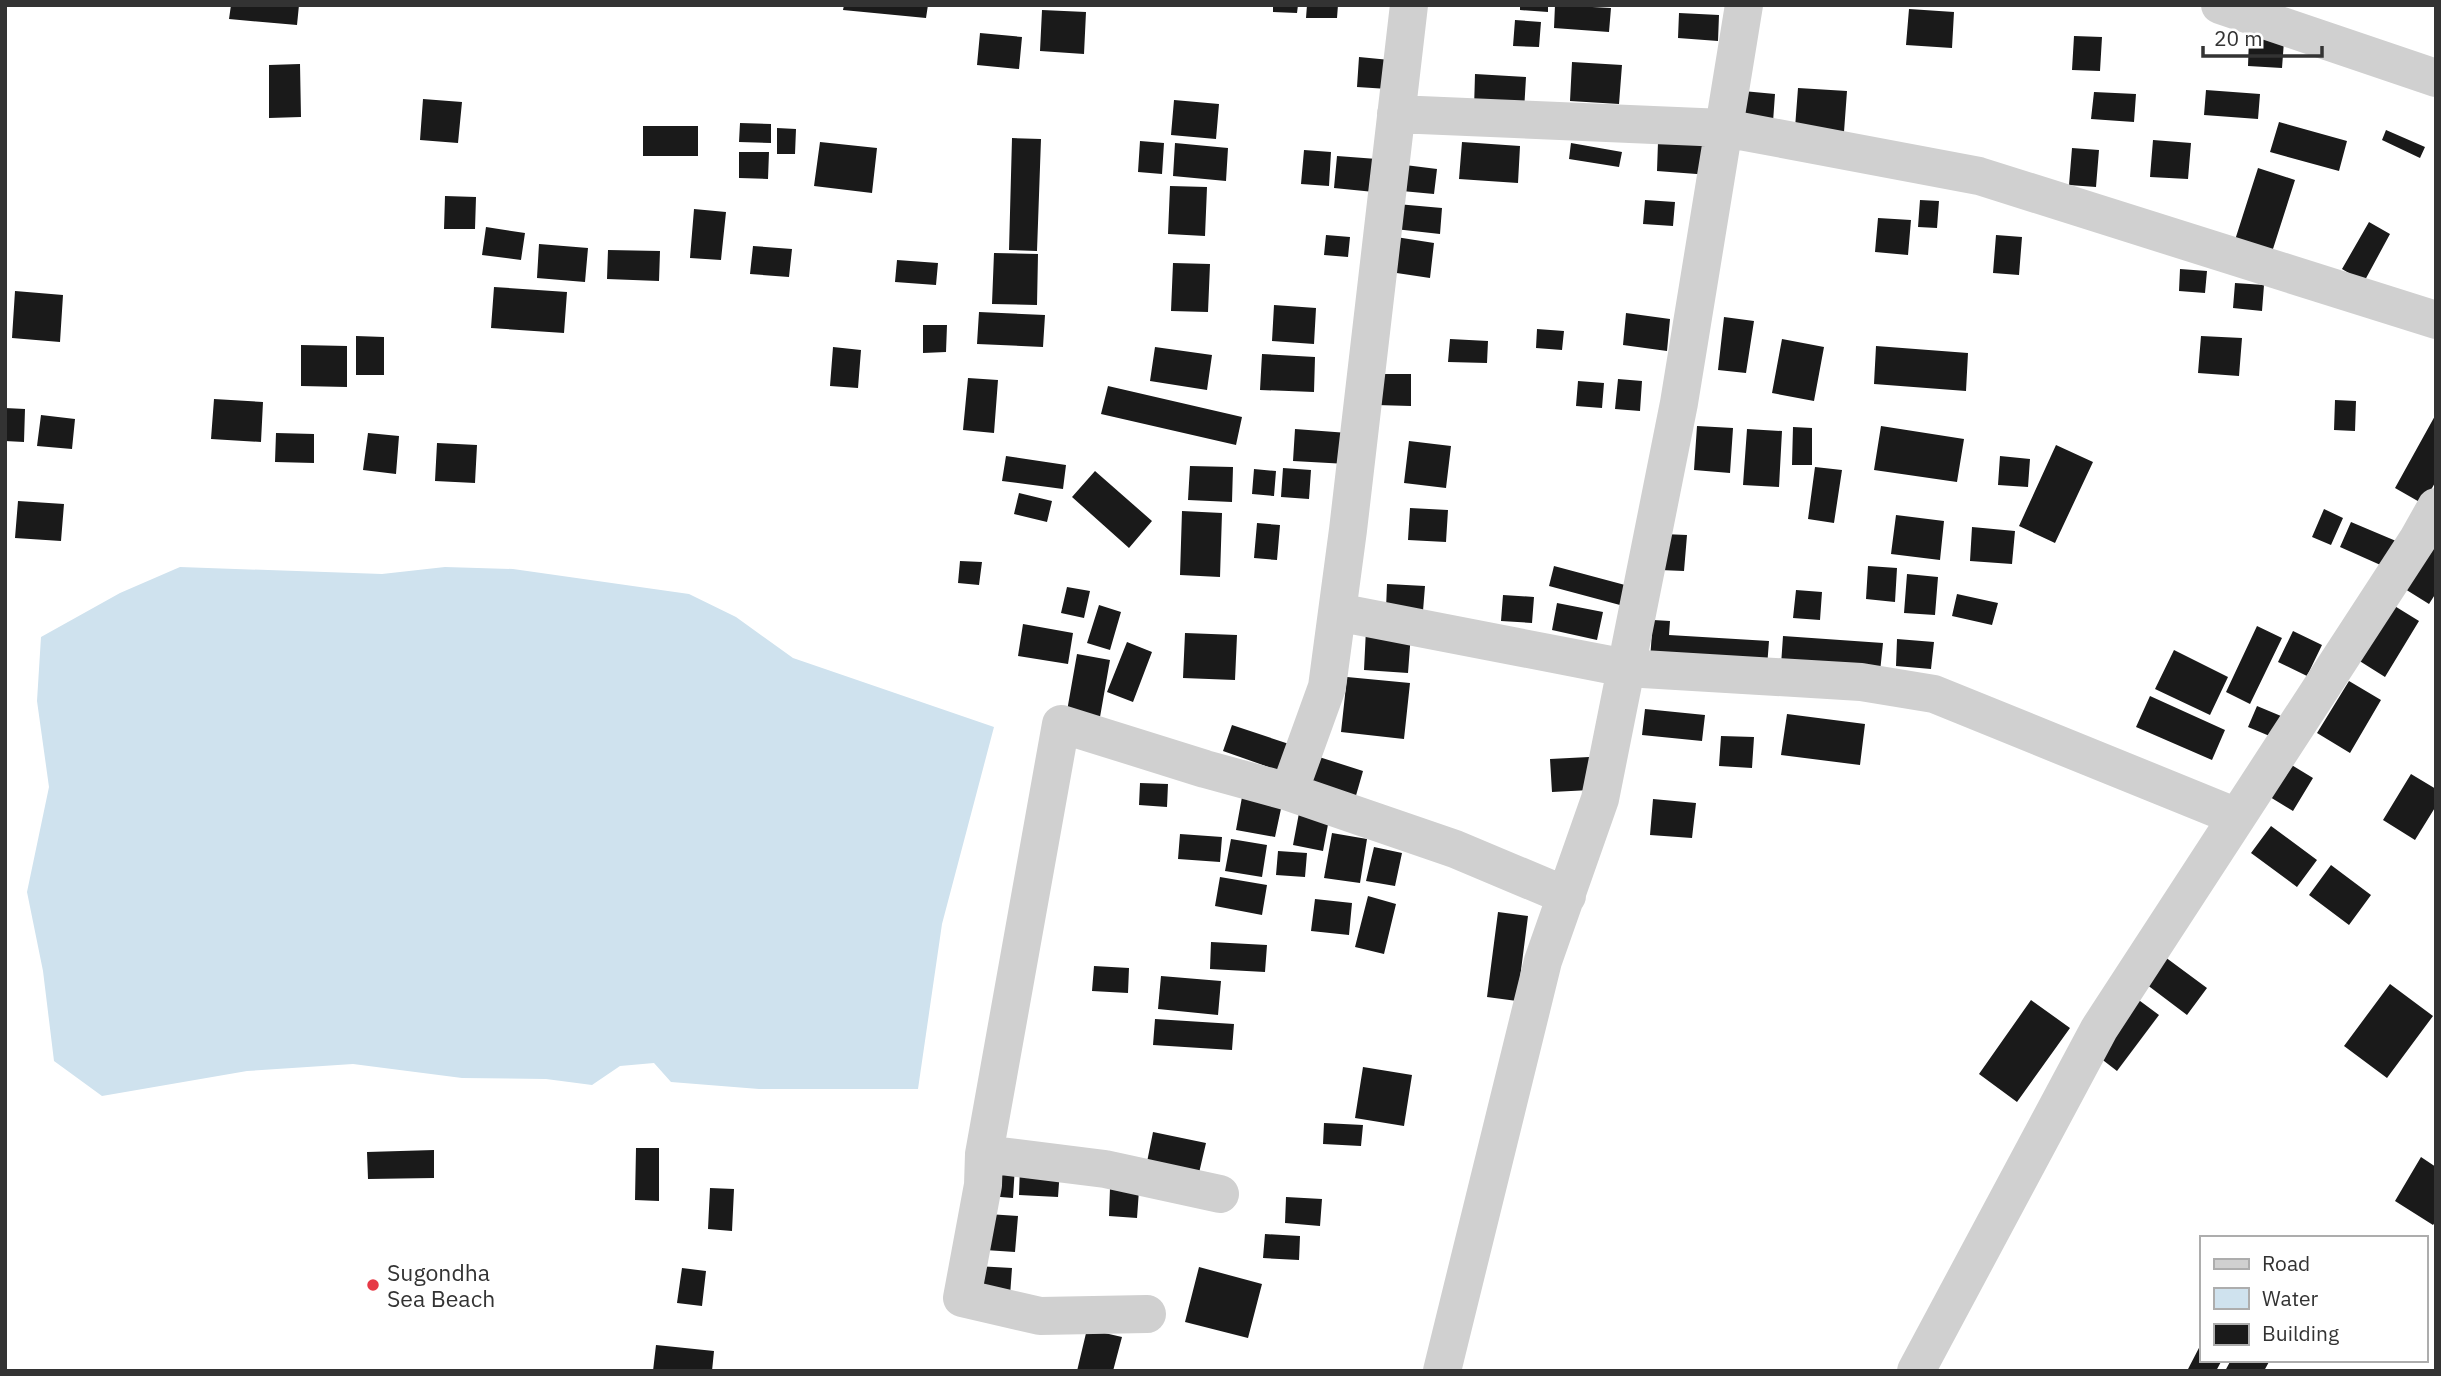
<svg xmlns="http://www.w3.org/2000/svg" width="2441" height="1376" viewBox="0 0 2441 1376" font-family="'IBM Plex Sans',sans-serif">
<rect width="100%" height="100%" fill="#fff"/>
<path fill="#cfe2ee" d="M180 567 382 574 445 567 513 569 689 594 736 617 793 658 994 727 942 924 918 1089H759L671 1082 654 1063 620 1066 592 1085 546 1079 462 1078 353 1064 247 1071 102 1096 54 1061 43 971 27 892 49 787 37 701 41 637 120 593Z"/>
<path fill="#1a1a1a" d="M231 5H299L297 25 229 19Z
M844 5H928L926 18 843 10Z
M1273 5H1298L1297 13 1273 12Z
M1307 5H1338L1337 18H1306Z
M1520 5H1548V12L1520 10Z
M1555 5 1611 8 1609 32 1554 28Z
M1909 9 1954 12 1952 48 1906 45Z
M1042 10 1086 12 1084 54 1040 51Z
M1679 13 1719 15 1718 41 1678 38Z
M1515 20 1541 22 1539 47 1513 46Z
M980 33 1022 37 1019 69 977 65Z
M2074 36 2102 37 2100 71 2072 70Z
M2249 38 2284 41 2282 68 2248 66Z
M1359 57 1390 60 1388 89 1357 87Z
M1572 62 1622 65 1619 104 1570 101Z
M300 64 301 117 269 118V65Z
M1475 74 1526 77 1524 111 1474 109Z
M1798 88 1847 91 1844 132 1795 128Z
M2206 90 2260 94 2258 119 2204 115Z
M1743 91 1775 94 1773 122 1741 120Z
M2094 92 2136 94 2134 122 2091 119Z
M423 99 462 102 458 143 420 140Z
M1174 100 1219 104 1216 139 1171 135Z
M2279 122 2347 141 2339 171 2270 152Z
M740 123 771 124V143L739 142Z
M643 126H698V156H643Z
M777 128 796 129 795 154H777Z
M2386 130 2425 147 2420 158 2382 140Z
M1012 138 1041 139 1037 251 1009 250Z
M2153 140 2191 143 2188 179 2150 177Z
M1140 141 1164 143 1162 174 1138 172Z
M820 142 877 148 872 193 814 186Z
M1462 142 1520 146 1518 183 1459 179Z
M1658 142 1712 145 1710 175 1657 171Z
M1175 143 1228 148 1226 181 1173 176Z
M1571 143 1622 152 1619 167 1569 159Z
M2072 148 2099 150 2096 187 2069 185Z
M1304 150 1331 152 1329 186 1301 184Z
M739 152H769L768 179 739 178Z
M1337 156 1377 159 1374 192 1334 188Z
M1405 165 1437 169 1434 194 1402 191Z
M2258 168 2295 180 2272 252 2235 240Z
M1170 186 1207 187 1205 236 1168 234Z
M445 196 476 197 475 229H444Z
M1645 200 1675 202 1673 226 1643 224Z
M1920 200 1939 201 1937 228 1918 227Z
M1397 204 1442 208 1440 234 1395 229Z
M694 209 726 212 721 260 690 258Z
M1878 218 1911 220 1908 255 1875 252Z
M2369 222 2390 234 2364 282 2342 269Z
M486 227 525 233 521 260 482 255Z
M1326 235 1350 237 1348 257 1324 255Z
M1996 235 2022 237 2019 275 1993 273Z
M1396 237 1434 243 1430 278 1390 272Z
M539 244 588 248 585 282 537 278Z
M753 246 792 249 789 277 750 274Z
M608 250 660 251 659 281 607 279Z
M994 253 1038 254 1037 305 992 304Z
M897 260 938 263 936 285 895 282Z
M1173 263 1210 264 1208 312 1171 311Z
M2180 269 2207 271 2205 293 2179 291Z
M2235 283 2264 285 2262 311 2233 308Z
M494 287 567 292 564 333 491 328Z
M15 291 63 295 60 342 12 338Z
M1274 305 1316 308 1314 344 1272 341Z
M979 312 1045 315 1043 347 977 344Z
M1626 313 1670 319 1667 351 1623 345Z
M1724 317 1754 321 1746 373 1718 370Z
M923 325H947L946 352 923 353Z
M1537 329 1564 331 1562 350 1536 348Z
M356 336 384 337V375H356Z
M2201 336 2242 338 2239 376 2198 373Z
M1450 339 1488 341 1487 363 1448 362Z
M1782 339 1824 347 1814 401 1772 393Z
M301 345 347 346V387L301 386Z
M1876 346 1968 353 1966 391 1874 384Z
M833 347 861 350 858 388 830 386Z
M1155 347 1212 355 1207 390 1150 381Z
M1262 354 1315 357 1314 392 1260 390Z
M1376 374H1411V406L1376 405Z
M968 378 998 380 994 433 963 430Z
M1618 379 1642 381 1640 411 1615 409Z
M1578 381 1604 383 1602 408 1576 406Z
M1108 386 1242 417 1236 445 1101 414Z
M214 399 263 402 261 442 211 439Z
M2335 400 2356 401 2355 431 2334 430Z
M5 408 25 409 24 442 5 441Z
M2436 414V481L2423 504 2395 488Z
M41 415 75 419 72 449 37 446Z
M1697 426 1733 428 1730 473 1694 470Z
M1881 426 1964 439 1957 482 1874 470Z
M1793 427 1812 428V465H1792Z
M1295 429 1348 433 1347 464 1293 461Z
M1747 429 1782 431 1779 487 1743 485Z
M276 433 314 434V463L275 462Z
M368 433 399 436 396 474 363 470Z
M1409 441 1451 446 1446 488 1404 483Z
M437 443 477 445 475 483 435 481Z
M2056 445 2093 462 2055 543 2019 526Z
M1006 456 1066 465 1063 489 1002 481Z
M2000 456 2030 459 2028 487 1998 485Z
M1190 466 1233 467 1232 502 1188 500Z
M1815 467 1842 470 1834 523 1808 519Z
M1283 468 1311 470 1309 499 1281 497Z
M1254 469 1276 471 1274 496 1252 494Z
M1095 471 1152 521 1129 548 1072 497Z
M1019 493 1052 501 1047 522 1014 514Z
M18 501 64 504 61 541 15 538Z
M1410 508 1448 510 1446 542 1408 540Z
M2324 509 2343 518 2331 545 2312 537Z
M1182 511 1222 513 1220 577 1180 575Z
M1896 515 1944 521 1940 560 1891 554Z
M2351 522 2396 541 2385 567 2340 547Z
M1257 523 1280 525 1277 560 1254 558Z
M1972 527 2015 531 2012 564 1970 561Z
M1663 534 1687 535 1684 571 1660 570Z
M2436 539V593L2429 604 2405 589Z
M960 561 982 562 979 585 958 583Z
M1554 566 1625 585 1620 605 1549 586Z
M1868 566 1897 568 1895 602 1866 599Z
M1907 574 1938 577 1935 615 1904 613Z
M1387 584 1425 586 1423 611 1386 609Z
M1067 587 1090 591 1084 618 1061 613Z
M1796 590 1822 592 1820 620 1793 618Z
M1957 594 1998 603 1992 625 1952 616Z
M1503 595 1534 597 1532 623 1501 621Z
M1557 603 1603 612 1597 640 1552 630Z
M1099 605 1121 612 1110 650 1087 643Z
M2393 605 2419 621 2385 677 2358 660Z
M1653 620 1670 621 1669 635 1769 641 1767 667 1650 659Z
M1023 624 1073 633 1068 664 1018 656Z
M2257 626 2282 638 2250 704 2226 692Z
M1366 629 1411 633 1408 673 1364 670Z
M2293 631 2322 645 2307 676 2278 662Z
M1185 633 1237 635 1235 680 1183 678Z
M1783 636 1883 643 1880 672 1781 665Z
M1897 639 1934 642 1931 669 1896 666Z
M1127 642 1152 652 1133 702 1107 692Z
M2174 650 2228 677 2210 715 2155 689Z
M1077 654 1110 660 1100 717 1067 711Z
M1347 677 1410 683 1404 739 1341 732Z
M2349 681 2381 700 2350 753 2317 733Z
M2150 696 2225 730 2212 760 2136 727Z
M2257 706 2281 716 2272 737 2248 727Z
M1645 709 1705 715 1702 741 1642 735Z
M1787 714 1865 724 1860 765 1781 755Z
M1232 725 1289 744 1280 771 1223 751Z
M1721 736 1754 737 1752 768 1719 766Z
M1316 756 1363 771 1355 799 1307 784Z
M1589 757 1590 790 1552 792 1550 759Z
M2290 764 2313 778 2293 811 2270 797Z
M2411 774 2436 789V806L2415 840 2383 820Z
M1140 783 1168 784 1167 807 1139 805Z
M1242 797 1282 804 1275 837 1236 830Z
M1653 799 1696 803 1692 838 1650 835Z
M1299 813 1329 819 1323 851 1293 845Z
M2271 826 2317 860 2297 887 2251 853Z
M1332 833 1367 839 1360 883 1324 878Z
M1180 834 1222 837 1220 862 1178 859Z
M1231 839 1267 845 1262 877 1225 871Z
M1374 847 1402 853 1395 886 1366 881Z
M1278 851 1307 853 1305 877 1276 875Z
M2331 865 2371 895 2349 925 2309 895Z
M1220 877 1267 885 1262 915 1215 906Z
M1368 896 1396 904 1384 954 1355 947Z
M1315 899 1352 903 1349 935 1311 931Z
M1498 912 1528 916 1517 1001 1487 997Z
M1211 942 1267 945 1265 972 1210 969Z
M2161 954 2207 988 2187 1015 2142 981Z
M1094 966 1129 968 1128 993 1092 991Z
M1161 976 1221 981 1218 1015 1158 1009Z
M2390 984 2433 1016 2387 1078 2344 1046Z
M2136 998 2159 1015 2117 1071 2095 1054Z
M2031 1000 2070 1028 2017 1102 1979 1074Z
M1155 1019 1234 1024 1232 1050 1153 1045Z
M1363 1067 1412 1075 1404 1126 1355 1118Z
M1324 1123 1363 1125 1361 1146 1323 1144Z
M1153 1132 1206 1143 1199 1173 1147 1162Z
M636 1148H659V1201L635 1200Z
M434 1150V1178L368 1179 367 1152Z
M2421 1157 2436 1167V1221L2433 1225 2395 1201Z
M990 1165 1015 1166 1013 1198 988 1196Z
M1020 1167 1060 1169 1058 1197 1019 1195Z
M710 1188 734 1189 732 1231 708 1229Z
M1110 1188 1139 1190 1137 1218 1109 1216Z
M1286 1197 1322 1199 1320 1226 1285 1223Z
M988 1214 1018 1216 1015 1252 985 1250Z
M1265 1234 1300 1236 1299 1260 1263 1258Z
M976 1266 1012 1268 1010 1296 974 1293Z
M1199 1267 1262 1284 1248 1338 1185 1322Z
M682 1268 706 1271 702 1306 677 1303Z
M1087 1329 1122 1337 1113 1371H1077Z
M2201 1344V1360H2222L2216 1371H2187Z
M656 1345 714 1351 712 1371H653Z
M2231 1360H2270L2264 1371H2225Z"/>
<g fill="none" stroke-linecap="round" stroke-linejoin="round">
<path stroke="#d0d0d0" stroke-width="38" d="M2220 5 2436 78
M1396 114 1724 128 1979 176 2436 320
M1337 612 1626 668 1861 682 1934 694 2237 817
M1289 792 1327 687 1348 530 1409 5
M984 1154 1105 1169 1220 1194
M1147 1314 1040 1316 962 1298 983 1185 984 1154 1061 724 1205 769 1289 792 1455 849 1567 896
M1442 1371 1543 961 1600 799 1679 403 1744 5
M1916 1371 2099 1029 2418 539 2436 507"/>
</g>
<circle fill="#e63946" stroke="#fff" stroke-width="2.5" cx="373" cy="1285" r="7"/>
<g text-anchor="middle" dominant-baseline="central" stroke-width="7" stroke-linejoin="round" paint-order="stroke">
<g font-size="23" fill="#333" stroke="#fff" text-anchor="start">
<text x="387" y="1272">Sugondha<tspan x="387" dy="26">Sea Beach</tspan></text>
</g>
</g>
<rect width="2441" height="1376" fill="none" stroke="#333333" stroke-width="14"/>
<rect x="2200" y="1236" width="228" height="126" fill="#ffffff" stroke="#adadad" stroke-width="2"/>
<rect x="2214" y="1259" width="35" height="10" fill="#d0d0d0" stroke="#adadad" stroke-width="2"/>
<text x="2262" y="1271" font-size="21" fill="#333333">Road</text>
<rect x="2214" y="1288" width="35" height="21" fill="#cfe2ee" stroke="#adadad" stroke-width="2"/>
<text x="2262" y="1306" font-size="21" fill="#333333">Water</text>
<rect x="2214" y="1324" width="35" height="21" fill="#1a1a1a" stroke="#adadad" stroke-width="2"/>
<text x="2262" y="1341" font-size="21" fill="#333333">Building</text>
<path d="M2203 46v10h119v-10" fill="none" stroke="#333333" stroke-width="3.5"/>
<text x="2214" y="46" font-size="21" fill="#333333" stroke="#ffffff" stroke-width="5" paint-order="stroke">20 m</text>
</svg>
